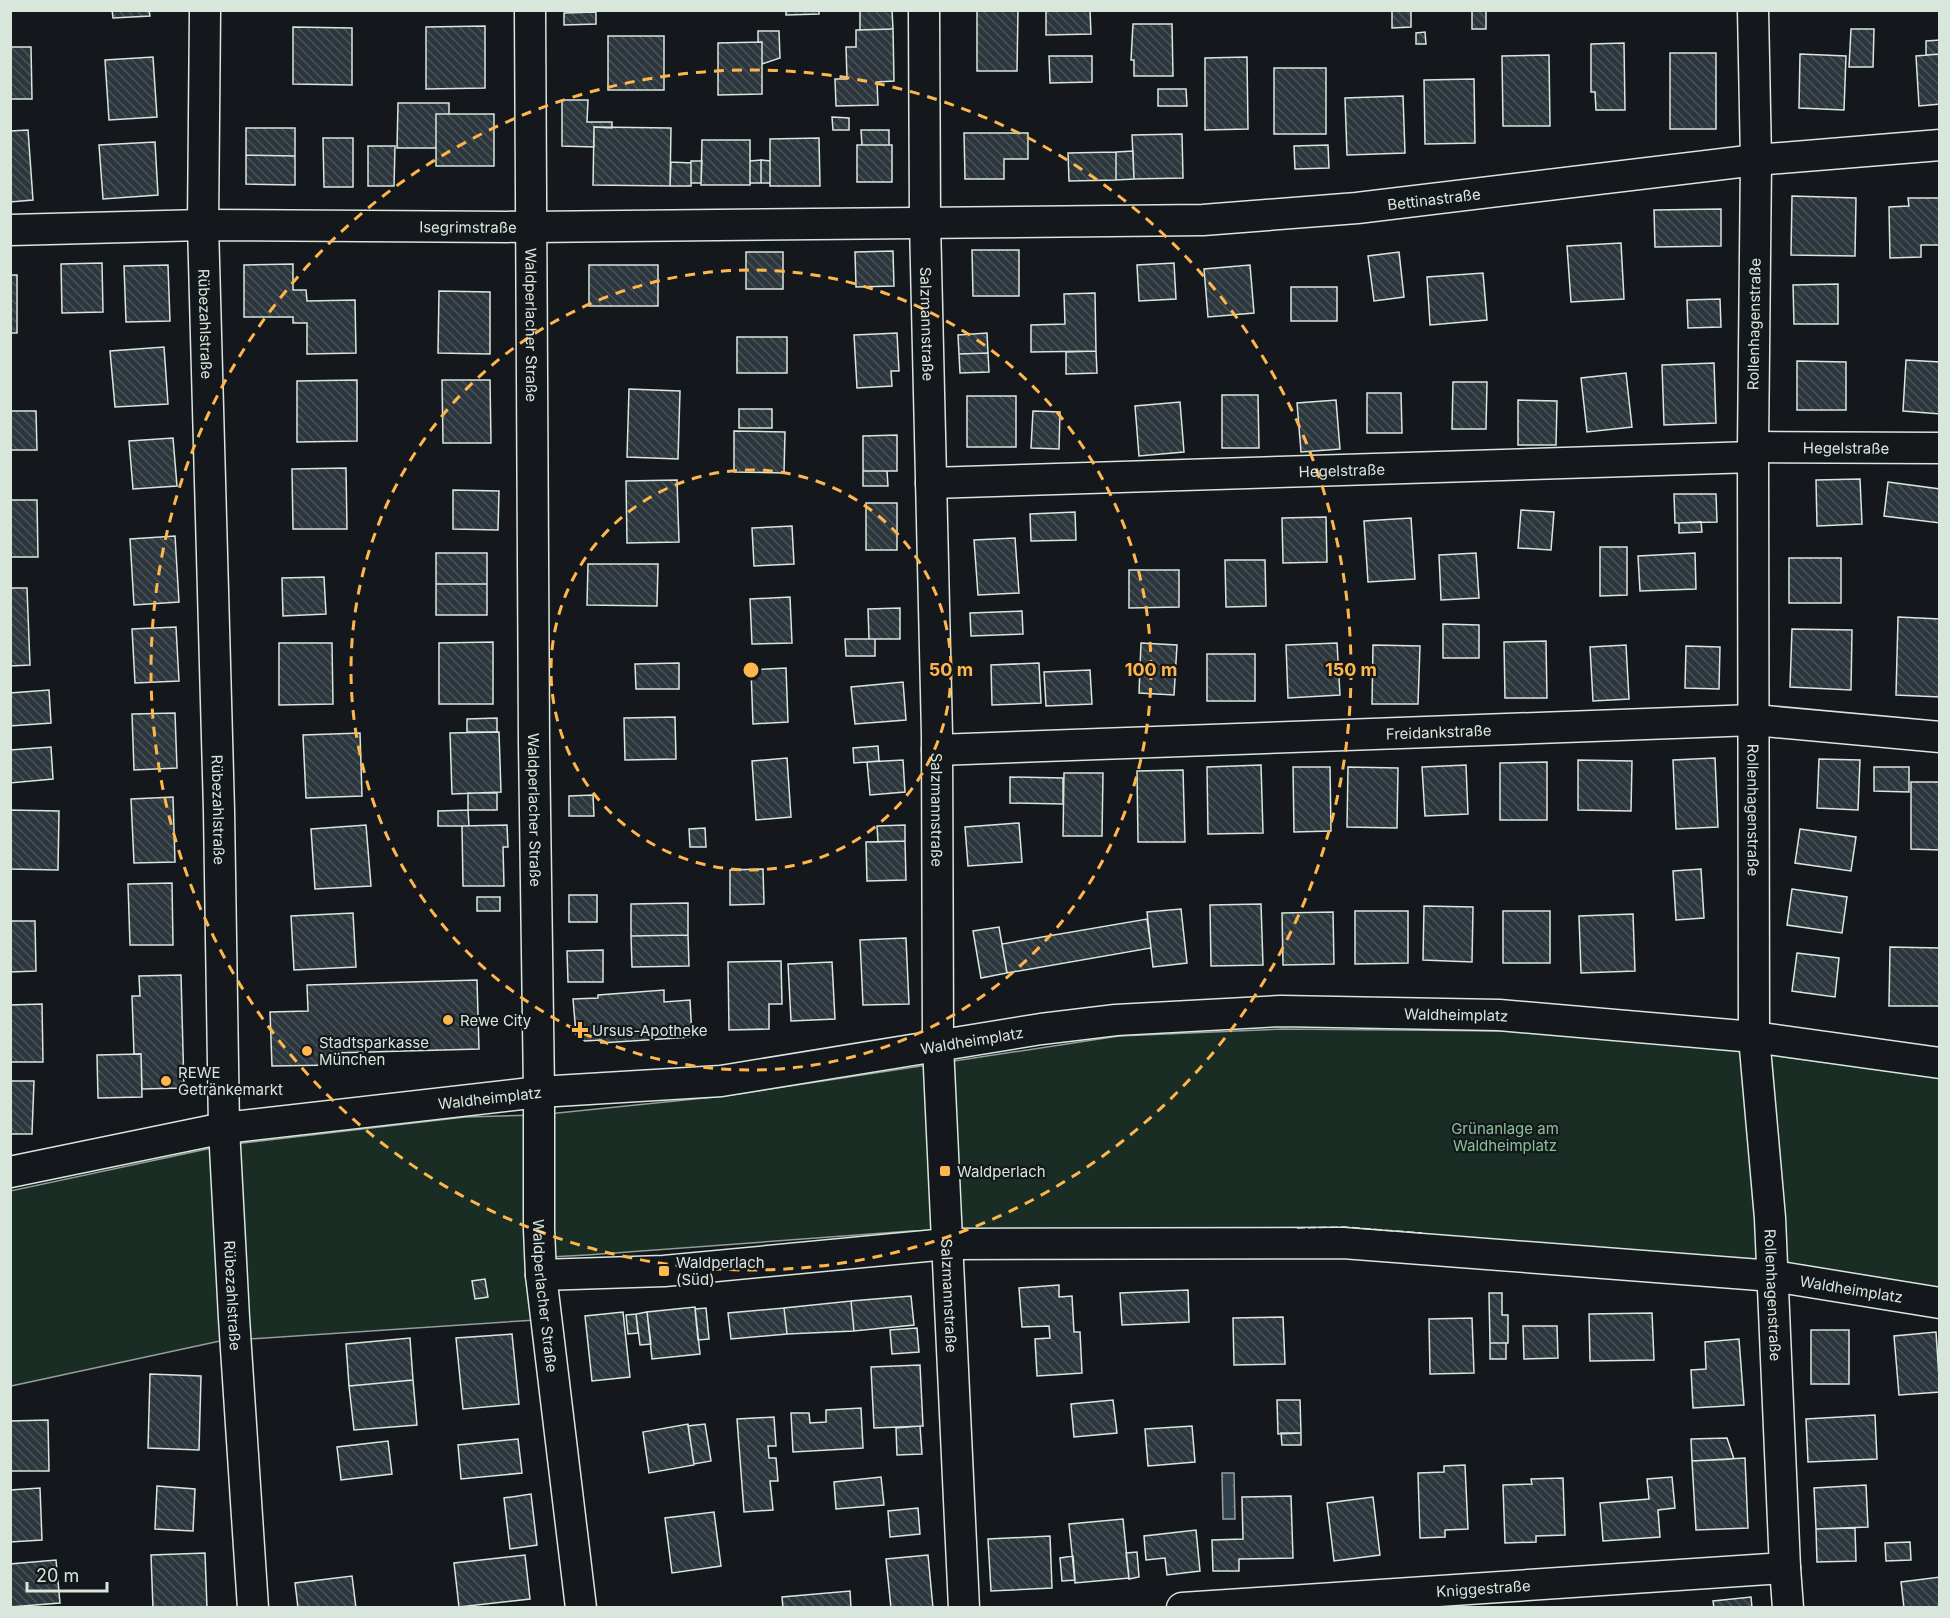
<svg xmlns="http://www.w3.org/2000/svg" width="1950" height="1618" viewBox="0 0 1950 1618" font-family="Inter,sans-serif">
<defs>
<pattern id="water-ripples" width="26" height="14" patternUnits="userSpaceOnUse" patternTransform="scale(1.5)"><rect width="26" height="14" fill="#2f3f4d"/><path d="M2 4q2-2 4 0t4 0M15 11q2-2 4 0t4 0" fill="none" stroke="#4c5b66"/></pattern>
<pattern id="building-back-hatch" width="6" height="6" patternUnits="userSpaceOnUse" patternTransform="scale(1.5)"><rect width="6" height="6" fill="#2c363c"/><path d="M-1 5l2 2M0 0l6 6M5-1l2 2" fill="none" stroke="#4a5358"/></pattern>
</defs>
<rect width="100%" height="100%" fill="#14181c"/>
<path fill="#1a2d24" stroke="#939e99" stroke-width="1.5" d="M1282 1029 1506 1031 1734 1050 1939 1078V1288L1801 1265 1345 1229 977 1233 911 1231 587 1255 532 1258 536 1320 220 1341 11 1386 10 1191 226 1145 465 1117 538 1115 724 1096 1119 1036Z"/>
<path fill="url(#water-ripples)" stroke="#939e99" stroke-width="1.5" d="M1222 1473H1234L1235 1519H1223Z"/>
<path fill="url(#building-back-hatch)" stroke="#d8e6dc" stroke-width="1.5" d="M112 10H149L150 16 113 18Z
M786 10H819V14L786 15Z
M860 10H892L893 29 860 30Z
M977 10H1018L1017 71H977Z
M1090 10 1091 34 1046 35V11Z
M1392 10H1411V27L1392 28Z
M1472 10H1486V29H1472Z
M596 12V24L564 25V13Z
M1133 24H1172L1173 76H1134V60H1131Z
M485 26V88L426 89V27Z
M293 27 352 28V85L293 84Z
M893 29 894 81 877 82 878 105 836 106 835 79H847L846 47H856V30Z
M1851 29H1874L1873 67H1849Z
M758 31H779L780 58 762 64V42H758Z
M1425 32 1426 44H1416V33Z
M608 36H664V90H608Z
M1940 40V54L1926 55V41Z
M762 42V94L718 95V43Z
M1624 43 1625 110H1596L1595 92H1591V44Z
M10 47H31L32 99H10Z
M1670 53H1716V129H1670Z
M1800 54 1846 56 1844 110 1799 108Z
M1940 54V104L1919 106 1916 56Z
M1549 55 1550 126H1503L1502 56Z
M1049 56H1092V82L1050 83Z
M153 57 157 117 109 120 105 60Z
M1247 57 1248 129 1205 130V58Z
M1274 68H1326V134H1274Z
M1474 79 1475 143 1425 144 1424 80Z
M1158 89H1186L1187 106H1158Z
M1403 96 1405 153 1347 155 1345 98Z
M562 100H588L587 122H612V128L594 127V147L562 146Z
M398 103H449V114H436V148H397Z
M436 114H494V166H436Z
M832 117 849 118V130H833Z
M594 127 671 128 670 186 593 185Z
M246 128H295V156L246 155Z
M28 130 33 200 10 202V131Z
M861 130H889V145H862Z
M964 133H1028V159H1004V179H965Z
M1182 134 1183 178 1134 179 1132 135Z
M323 138H353V187H324Z
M819 138 820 186H770V139Z
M702 140H750V185H701Z
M155 142 158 195 103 199 99 145Z
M857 145H892V182H857Z
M1328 145 1329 168 1295 169 1294 146Z
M368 146H395L394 186H368Z
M1133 151 1134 179 1116 180V152Z
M1116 152V180L1069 181 1068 153Z
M246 155 295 156V185L246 184Z
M761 160 770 161V183H761Z
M761 160V183H750V161Z
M691 161H702L701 183H691Z
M671 162 691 163V186H670Z
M1792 196 1856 198 1855 256 1791 255Z
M1908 198H1940V245H1921V257L1890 258 1889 207 1909 206Z
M1721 209V246L1655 247 1654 210Z
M1621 243 1624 299 1571 302 1567 246Z
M972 250H1019V296H973Z
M893 251 894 286 856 287 855 252Z
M746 252H783V289H746Z
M1399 252 1404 297 1374 301 1368 256Z
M102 263 103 312 62 313 61 264Z
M1174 263 1176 299 1139 301 1137 265Z
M293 264V290H306L307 301 355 300 356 353 307 354V323H293V317H244V265Z
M168 265 170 321 126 322 124 266Z
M589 265H658V306H589Z
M1250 265 1254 313 1208 317 1204 269Z
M1483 273 1487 320 1430 325 1427 277Z
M10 275H17V333H10Z
M1838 284V324H1794L1793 285Z
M1291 287H1337V321H1291Z
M439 291 490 292V354L438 353Z
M1095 293 1096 351 1031 352V325L1065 324 1064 294Z
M1720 299 1721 327 1688 328 1687 300Z
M897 333 899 371H891L892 386 857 388 854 335Z
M987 333 988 353 959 354 958 335Z
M737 337H787V373H737Z
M164 347 168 404 115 407 110 351Z
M1096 351 1097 373 1066 374V352Z
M988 353 989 372 960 373 959 354Z
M1906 360 1940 362V414L1903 411Z
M1797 361 1846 362V410H1797Z
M1714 363 1716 423 1664 425 1662 365Z
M1626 373 1632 427 1587 432 1581 378Z
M357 380V441L297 442V381Z
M442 380H490L491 443H443Z
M1453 382H1487L1486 429H1452Z
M629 389 680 391 678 459 627 457Z
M1367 393H1401L1402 433H1367Z
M1222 395H1258L1259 448H1222Z
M967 396H1016V447H967Z
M1336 400 1340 449 1301 452 1297 403Z
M1518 400 1557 401 1556 445H1518Z
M1180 402 1184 452 1139 456 1135 406Z
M739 409H772V428H739Z
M10 411H36L37 450H10Z
M1033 411 1060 412 1059 449 1031 448Z
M734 431 785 432 784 473 734 472Z
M897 435V471H863V436Z
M173 438 177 486 133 489 129 441Z
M346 468 347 529H293L292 469Z
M863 471H887L888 486H863Z
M1860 479 1862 524 1817 526 1816 480Z
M677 480 679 542 627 543 626 481Z
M1888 482 1940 489V523L1884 516Z
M453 490 499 491 498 530 453 529Z
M1674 494H1716L1717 522 1675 523Z
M10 500H37L38 557H10Z
M866 503H897V550H866Z
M1521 510 1554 512 1551 550 1518 548Z
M1075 512 1076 540 1031 541 1030 514Z
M1326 517 1327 562 1283 563 1282 518Z
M1411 518 1415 579 1368 582 1364 521Z
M1701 522 1702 532 1679 533V523Z
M792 526 794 564 754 566 752 528Z
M175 536 179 602 134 605 130 539Z
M1015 538 1019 593 978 595 974 540Z
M1600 547H1627V595L1600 596Z
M436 553H487V584H436Z
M1476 553 1479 598 1441 600 1439 555Z
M1695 553 1696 589 1640 591 1638 556Z
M1789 558H1841V603H1789Z
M1225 560H1265L1266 606 1226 607Z
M588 564H658L657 606 587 605Z
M1129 570H1179V607L1129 608Z
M324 577 326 614 283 616 282 578Z
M436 584H487V615H436Z
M10 588H27L30 665 10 666Z
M790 597 792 643 752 644 750 599Z
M900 608V639H869L868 609Z
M1022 611 1023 634 971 636 970 613Z
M1898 617 1940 619V697L1896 695Z
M1443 624 1479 625V658H1443Z
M176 627 179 681 135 683 132 629Z
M1792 629 1852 630 1851 690 1790 687Z
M845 639H875V656H846Z
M1546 641 1547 698H1505L1504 642Z
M493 642V704H439V643Z
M279 643H332L333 704 279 705Z
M1141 643 1177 645 1174 695 1139 693Z
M1337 643 1340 695 1288 698 1286 645Z
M1373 645 1420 646 1418 704H1372Z
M1626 645 1629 699 1593 701 1590 647Z
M1686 646 1720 647 1719 689 1685 688Z
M1207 654H1255V701H1207Z
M679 663V689H636L635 664Z
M1039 663 1041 703 992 705 991 665Z
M786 668 788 722 753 724 751 670Z
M1090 670 1092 704 1046 706 1044 672Z
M903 682 906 720 855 724 851 687Z
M49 690 51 723 10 726V693Z
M175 713 177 768 134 770 132 714Z
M675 717 676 759 625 760 624 718Z
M497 718V732H467V719Z
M499 732 501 792 452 794 450 733Z
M360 733 362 796 306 798 303 735Z
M878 746 879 761 854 763 853 748Z
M51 747 53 779 10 783V750Z
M787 758 791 817 756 820 752 761Z
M1715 758 1718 827 1676 829 1673 760Z
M1819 759 1860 760 1858 810 1817 808Z
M903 760 905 792 870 795 867 762Z
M1578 760 1632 761 1631 811 1578 810Z
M1547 762V820H1500V763Z
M1261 765 1263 833 1208 834 1207 767Z
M1466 765 1468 814 1425 816 1422 767Z
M1293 767H1330L1331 831 1294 832Z
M1348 767 1398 768 1397 828 1347 827Z
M1874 767H1909V792L1874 791Z
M1183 770 1185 842H1138L1137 771Z
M1064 773H1103L1102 836H1063Z
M1010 777 1063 778V804L1010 803Z
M1911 782H1940V850L1911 849Z
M468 793H497V810H468Z
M593 795 594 816H569V796Z
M173 797 175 862 134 863 131 799Z
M10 810 59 811 58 870 10 869Z
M468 810 469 826H438V811Z
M1019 823 1022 862 968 866 965 827Z
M366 825 371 886 315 889 311 829Z
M507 825 508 847H503L504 886H463L462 826Z
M905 825V841L878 842 877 826Z
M705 828 706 847H690L689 829Z
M1800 829 1856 837 1851 871 1795 863Z
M905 841 906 880 867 881 866 842Z
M763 869 764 904 730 905V870Z
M1701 869 1704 918 1676 920 1673 871Z
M172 883 173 945H130L128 884Z
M1792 889 1847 897 1842 933 1787 925Z
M569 895H597V922H569Z
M477 897H500V911H477Z
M688 903V935L631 936V904Z
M1261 904 1263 965 1211 966 1210 905Z
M1424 906 1473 907 1472 962 1423 960Z
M1181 909 1187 963 1153 967 1147 912Z
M1355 911H1408V963L1355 964Z
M1503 911H1550V963H1503Z
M1333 912 1334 964 1283 965 1282 913Z
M353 913 356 967 294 970 291 916Z
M1633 914 1635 971 1581 973 1579 916Z
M1147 919 1151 948 1007 973 1002 944Z
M10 921H35L36 971 10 972Z
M999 927 1007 973 981 978 973 931Z
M688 935 689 966 632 967 631 936Z
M906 938 909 1004 863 1005 860 940Z
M1890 947 1940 948V1006H1889Z
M603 950V982H568L567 951Z
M1797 953 1839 958 1835 997 1792 991Z
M781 961 782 1004H769V1029L729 1030 728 962Z
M832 962 835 1019 791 1021 788 964Z
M181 975 184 1088 142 1089 141 1054H134L132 996H140L139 976Z
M477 980 479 1049 333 1053 334 1065 272 1066 270 1012 308 1011 307 985Z
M664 990V1002L690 1000 692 1037 601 1043V1040L585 1041 576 1034 573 999 598 998V995Z
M42 1004 43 1062H10V1005Z
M141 1054 142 1097 98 1098 97 1055Z
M10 1081H34L32 1134H10Z
M485 1279 488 1297 475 1299 472 1281Z
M1059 1285V1297L1072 1296 1074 1332H1080L1082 1373 1037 1376 1035 1339 1050 1338 1049 1326 1022 1327 1019 1288Z
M1188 1290 1189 1322 1122 1325 1120 1293Z
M1489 1293H1502V1315H1508V1343H1490Z
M911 1296 914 1325 854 1331 851 1301Z
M851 1301 854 1331 787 1334 784 1308Z
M695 1307 700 1354 652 1359 647 1312Z
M706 1308 709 1339 698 1340 695 1309Z
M784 1308 787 1334 731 1339 728 1313Z
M623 1312 630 1377 592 1381 585 1316Z
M647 1312 651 1344 640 1345 636 1314Z
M1652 1313 1654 1360 1590 1361 1589 1314Z
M636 1314 638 1333 628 1334 626 1315Z
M1283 1317 1285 1364 1234 1365 1233 1318Z
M1472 1318 1474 1373 1430 1374 1429 1319Z
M1523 1326H1557L1558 1358 1524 1359Z
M917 1328 919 1352 892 1354 890 1330Z
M1811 1330H1849V1384H1811Z
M1936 1332 1940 1392 1899 1395 1894 1336Z
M512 1334 519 1404 463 1409 456 1338Z
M410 1338 413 1380 349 1386 346 1344Z
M1739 1339 1744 1405 1693 1408 1691 1370 1706 1369 1705 1342Z
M1490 1343H1506V1359H1490Z
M920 1365 923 1426 874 1428 871 1367Z
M150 1374 201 1376 199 1450 148 1448Z
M413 1380 417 1425 354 1430 349 1386Z
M1113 1400 1117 1433 1074 1437 1071 1404Z
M1277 1400H1300L1301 1433 1278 1434Z
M861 1408 863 1448 793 1452 791 1413H809L810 1423 826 1422V1410Z
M1875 1415 1877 1459 1808 1462 1806 1419Z
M774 1417 776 1446H768L769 1458H776L778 1481H770L773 1510 744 1512 737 1419Z
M48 1420 49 1471H10V1421Z
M688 1424 694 1465 649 1473 643 1432Z
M705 1424 711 1461 694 1464 688 1426Z
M920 1426 922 1454 897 1455 896 1428Z
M1192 1426 1195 1462 1148 1466 1145 1429Z
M1281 1433H1301V1445H1282Z
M1727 1438 1734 1459 1692 1461 1691 1439Z
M518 1439 522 1473 461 1479 458 1445Z
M388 1441 392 1474 341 1480 337 1447Z
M1745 1458 1748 1528 1696 1530 1692 1461Z
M1465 1465 1468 1529 1445 1530V1537L1420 1538 1418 1473 1444 1472V1466Z
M881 1477 884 1505 836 1509 834 1482Z
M1672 1477 1675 1508 1658 1510 1660 1537 1603 1541 1600 1503 1649 1499 1647 1479Z
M1563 1478 1565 1535 1536 1536V1542L1505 1543 1503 1485 1532 1484 1531 1479Z
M1866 1485 1868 1527 1816 1529 1814 1488Z
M157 1486 195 1489 193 1531 155 1529Z
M40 1488 42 1540 10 1542V1490Z
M531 1494 537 1545 510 1549 504 1498Z
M1291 1496 1293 1558 1239 1559V1571H1213L1212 1540 1243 1539 1242 1497Z
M1373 1497 1380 1555 1334 1561 1327 1503Z
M918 1508 920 1534 890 1537 888 1511Z
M714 1512 721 1566 672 1573 665 1518Z
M1123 1519 1129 1578 1075 1583 1069 1524Z
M1855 1528 1856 1561 1817 1562 1816 1529Z
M1196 1530 1200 1571 1167 1575 1165 1558 1146 1560 1144 1536Z
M1050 1536 1052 1588 991 1591 988 1539Z
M1910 1542 1911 1560 1886 1561 1885 1543Z
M1137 1552 1139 1577 1129 1579 1126 1553Z
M205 1553 207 1608H153L151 1555Z
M525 1555 530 1599 459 1607 454 1563Z
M928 1555 933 1608H891L886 1559Z
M1073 1556 1075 1580 1062 1581 1060 1558Z
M56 1560 60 1603 10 1607V1564Z
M352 1576 356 1608H298L295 1583Z
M1940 1577V1608H1904L1901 1582Z
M850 1591 851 1608H783L782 1597Z
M1751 1597 1752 1608H1714L1713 1601Z"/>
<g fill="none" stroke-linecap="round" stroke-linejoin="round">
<defs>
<g id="minor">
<path id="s1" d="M205 10 203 225 219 811 224 1128 234 1318 253 1608"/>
<path id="s2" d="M530 10 534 742 539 1092V1229L541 1275 581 1608"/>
<path id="s3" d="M924 10 925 222 937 735 938 1046 964 1608"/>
<path id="s4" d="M1753 10 1756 160 1753 447 1754 1037 1770 1218 1785 1568 1788 1608"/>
<path id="s5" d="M10 230 203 225 530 227 1203 220 1357 208 1756 160 1940 145"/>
<path id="s6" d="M1753 447 1940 448"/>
<path id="s7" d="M931 483 1753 457"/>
<path id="s8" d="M937 750 1754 720 1940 737"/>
<path id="s9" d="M10 1172 224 1128 539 1092 721 1081 1041 1029 1116 1020 1281 1011 1499 1015 1754 1037 1940 1063"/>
<path id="s10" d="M541 1275 664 1271 947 1244 1343 1243 1773 1276 1940 1303"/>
<path id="s11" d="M1182 1608 1785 1568"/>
</g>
</defs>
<use href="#minor" stroke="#d8e6dc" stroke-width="33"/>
<use href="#minor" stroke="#14181c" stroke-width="30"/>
<path stroke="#d8e6dc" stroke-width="1.5" stroke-dasharray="8 3" stroke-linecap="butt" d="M1297 1228 1344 1227 1422 1233"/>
</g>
<g fill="none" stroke="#ffb74d" stroke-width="3" stroke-dasharray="10 8">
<circle cx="751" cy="670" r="200"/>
<circle cx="751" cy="670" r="400"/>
<circle cx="751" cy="670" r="600"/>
</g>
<g fill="#ffb74d" stroke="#14181c" stroke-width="2">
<circle cx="448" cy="1020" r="6"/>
<path d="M577 1021h6v6h6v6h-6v6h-6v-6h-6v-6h6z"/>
<circle cx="307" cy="1051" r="6"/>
<circle cx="166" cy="1081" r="6"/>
<rect x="939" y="1165" width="12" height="12" rx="3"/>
<rect x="658" y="1265" width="12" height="12" rx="3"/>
</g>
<g text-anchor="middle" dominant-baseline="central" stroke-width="4.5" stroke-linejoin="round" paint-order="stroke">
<g font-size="15" fill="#d8e6dc" stroke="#14181c">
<text stroke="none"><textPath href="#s5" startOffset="1425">Bettinastraße</textPath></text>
<text stroke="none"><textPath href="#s5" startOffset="458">Isegrimstraße</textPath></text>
<text stroke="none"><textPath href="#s3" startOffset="314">Salzmannstraße</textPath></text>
<text stroke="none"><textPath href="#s1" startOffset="314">Rübezahlstraße</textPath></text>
<text stroke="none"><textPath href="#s2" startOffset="315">Waldperlacher Straße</textPath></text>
<text transform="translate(1754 324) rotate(-89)">Rollenhagenstraße</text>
<text stroke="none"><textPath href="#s6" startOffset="93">Hegelstraße</textPath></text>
<text stroke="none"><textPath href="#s7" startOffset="411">Hegelstraße</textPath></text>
<text stroke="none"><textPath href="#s8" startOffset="502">Freidankstraße</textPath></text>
<text stroke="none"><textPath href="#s1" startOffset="800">Rübezahlstraße</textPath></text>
<text stroke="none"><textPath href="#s3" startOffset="800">Salzmannstraße</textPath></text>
<text stroke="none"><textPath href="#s2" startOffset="800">Waldperlacher Straße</textPath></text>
<text stroke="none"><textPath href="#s4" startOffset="800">Rollenhagenstraße</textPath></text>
<text stroke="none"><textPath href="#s9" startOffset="1458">Waldheimplatz</textPath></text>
<text stroke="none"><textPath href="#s9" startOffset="972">Waldheimplatz</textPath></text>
<text stroke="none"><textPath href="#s9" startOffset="486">Waldheimplatz</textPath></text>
<text stroke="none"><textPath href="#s10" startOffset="1314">Waldheimplatz</textPath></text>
<text stroke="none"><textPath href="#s1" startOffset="1286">Rübezahlstraße</textPath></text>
<text stroke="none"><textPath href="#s3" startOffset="1286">Salzmannstraße</textPath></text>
<text stroke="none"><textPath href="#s4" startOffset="1286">Rollenhagenstraße</textPath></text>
<text stroke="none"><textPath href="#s2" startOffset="1286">Waldperlacher Straße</textPath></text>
<text stroke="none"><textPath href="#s11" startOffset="302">Kniggestraße</textPath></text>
</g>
<g font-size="15" fill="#d8e6dc" stroke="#14181c" text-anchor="start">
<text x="460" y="1020">Rewe City</text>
<text x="592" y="1030">Ursus-Apotheke</text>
<text x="319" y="1042">Stadtsparkasse<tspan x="319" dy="17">München</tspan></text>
<text x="178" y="1072">REWE<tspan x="178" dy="17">Getränkemarkt</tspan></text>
<text x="957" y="1171">Waldperlach</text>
<text x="676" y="1262">Waldperlach<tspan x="676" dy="17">(Süd)</tspan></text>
</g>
<g font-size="15" fill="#8ac095" stroke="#14181c">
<text x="1505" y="1128">Grünanlage am<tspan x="1505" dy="17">Waldheimplatz</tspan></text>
</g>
</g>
<circle cx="751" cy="670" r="9" fill="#ffb74d" stroke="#14181c" stroke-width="3"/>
<g font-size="18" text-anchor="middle" font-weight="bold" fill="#ffb74d" stroke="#14181c" stroke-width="4.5" stroke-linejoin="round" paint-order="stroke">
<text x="951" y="676">50 m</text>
<text x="1151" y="676">100 m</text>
<text x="1351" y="676">150 m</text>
</g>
<rect width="1950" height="1618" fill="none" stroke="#d8e6dc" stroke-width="24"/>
<path d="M27 1582v9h80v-9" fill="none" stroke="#d8e6dc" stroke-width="3"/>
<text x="36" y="1582" font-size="18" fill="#d8e6dc" stroke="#14181c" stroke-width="4.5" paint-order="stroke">20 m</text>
</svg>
